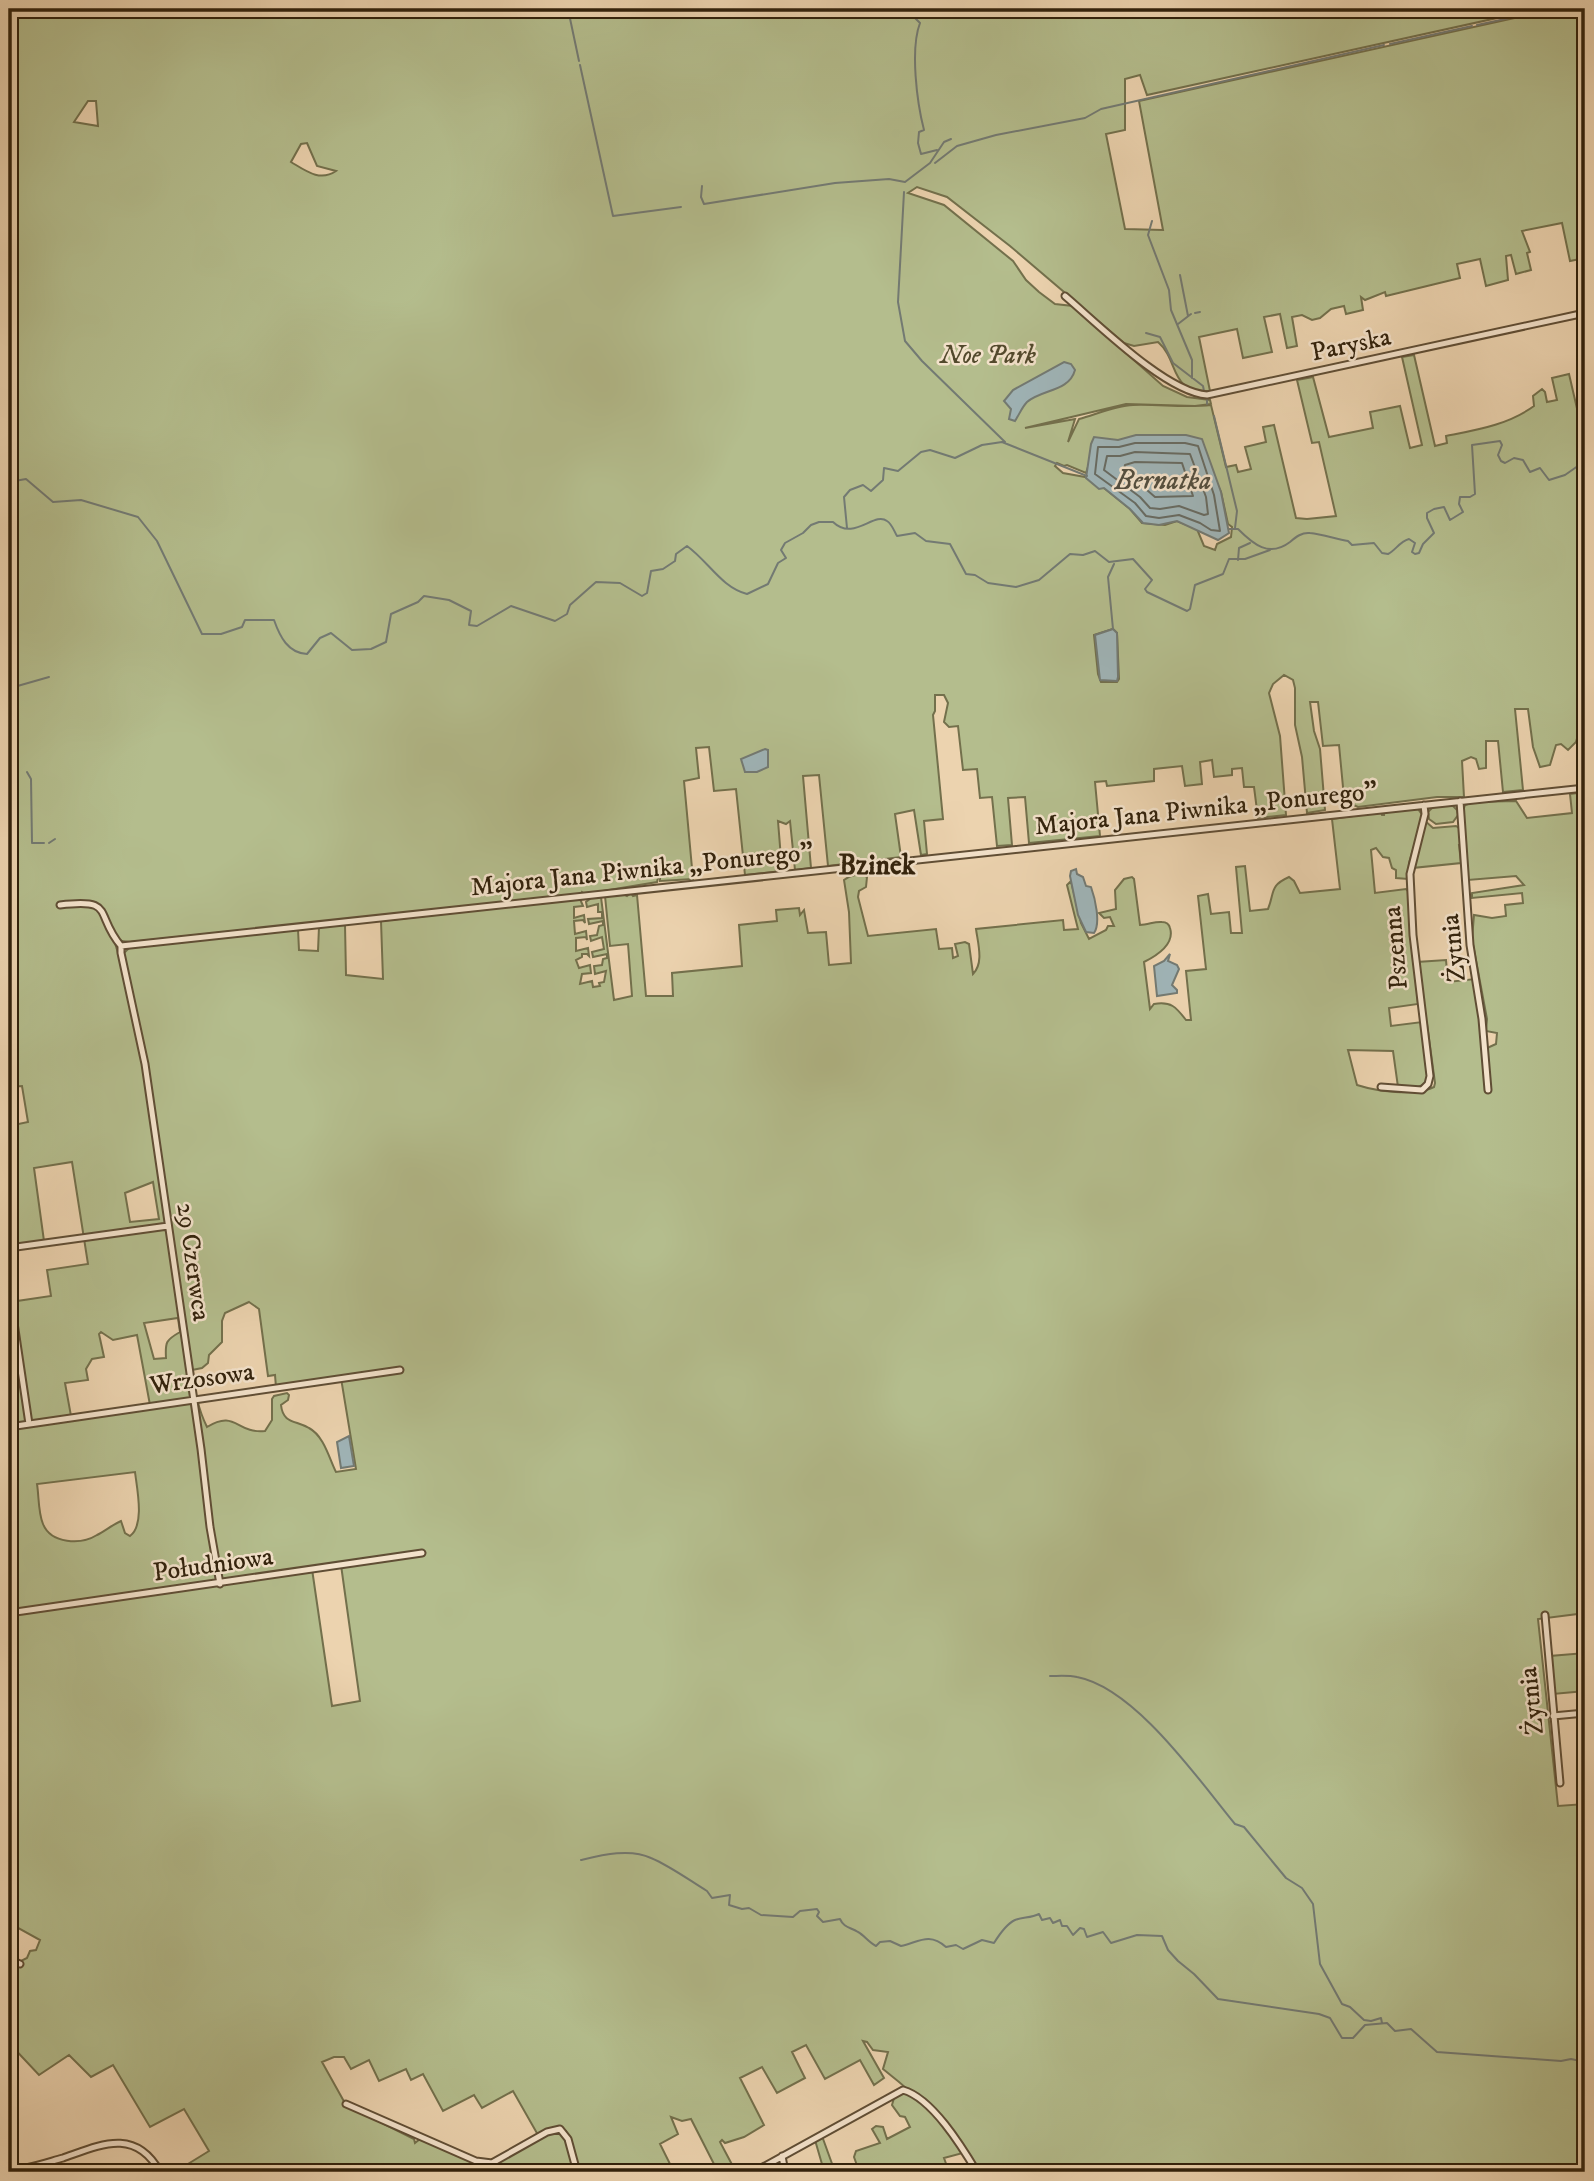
<svg xmlns="http://www.w3.org/2000/svg" width="1594" height="2181" viewBox="0 0 1594 2181" font-family="'IM FELL DW Pica',serif">
<rect width="100%" height="100%" fill="#ecd3af"/>
<filter id="stains"><feTurbulence type="fractalNoise" baseFrequency=".00286" numOctaves="4"/><feColorMatrix values="0 0 0 0 .2 0 0 0 0 .09 0 0 0 0 .02 0 0 0 .5 -.17"/></filter>
<radialGradient id="worn" r=".72"><stop offset=".6" stop-color="#630" stop-opacity="0"/><stop offset="1" stop-color="#630" stop-opacity=".3"/></radialGradient>
<path fill="#b4bd8d" stroke="#73704c" stroke-width="2" fill-rule="evenodd" d="M9 9H1538L1147 95 1140 75 1125 79V130L1106 134 1125 229 1163 230 1139 101 1555 9H1585V258L1570 261 1562 223 1522 231 1530 252 1527 253 1531 270 1516 274 1511 255 1506 256 1508 280 1486 286 1480 259 1457 264 1460 278 1386 296 1385 292 1365 300 1361 297 1363 310 1346 314 1344 306 1331 309 1320 318 1312 320 1302 315 1292 317 1297 346 1287 348 1280 314 1264 317 1272 352 1243 358 1237 329 1199 337 1210 391C1168 393 1180 361 1158 342L1134 346 1124 343 1010 246 947 197 917 187 908 193 944 205 1013 261 1026 280 1039 292 1055 304 1073 306 1163 386 1187 397 1210 400 1211 404 1195 406 1126 404 1025 428 1075 419 1068 442 1079 419C1097 414 1115 406 1133 405 1159 404 1185 408 1211 405L1226 467 1236 465 1238 472 1251 469 1245 447 1266 442 1263 427 1274 425 1296 518 1307 519 1336 516 1319 442 1312 443 1297 380 1313 377 1329 437 1373 428 1370 412 1400 406 1410 448 1422 445 1402 357 1414 355 1435 446 1447 443 1446 436C1476 430 1508 425 1534 406L1533 396 1542 389 1545 392 1547 402 1557 400 1552 378 1569 374 1585 443V727L1580 728 1576 742 1568 750 1561 744 1556 745 1550 765 1540 767 1533 747 1528 709H1515L1523 790 1503 792 1498 741H1486V768L1479 769 1476 759 1471 757 1462 761 1464 797H1437L1358 807 1349 803 1345 808 1339 745 1323 746 1318 702H1310L1314 731 1320 749 1325 810 1307 813 1302 757 1295 725V688L1293 680 1284 675 1273 684 1269 693 1280 736 1286 815 1258 818 1254 787H1244L1242 768 1232 769V775L1214 777 1212 760 1200 762 1202 784 1185 786 1182 766 1154 769V781L1107 786 1106 781 1095 782 1100 836 1029 843 1025 797 1008 798 1012 845 997 846 992 797 980 798 977 769 963 770 958 726 949 727 944 722 948 703 944 695H935V711L933 715 943 819 924 821 927 854 921 855 914 810 895 814 901 857 828 866 819 775 803 776 811 868 795 870 790 821 786 824 778 821 782 871 745 875 736 789 714 791 709 747 696 748 699 778 684 781 693 879 660 881V878H658L657 882 585 894 582 892 580 899 583 906 574 907V918L584 915 585 923 583 920 574 921 575 934 586 931 587 940 586 937 576 938V951L588 948 589 956 587 954H582V957L576 960 579 968 590 965 591 973 582 974 580 984 592 981 593 987 600 986 599 983 604 982 606 971 595 974 594 966 602 965 603 959 607 958V954L593 957 592 952 604 949 602 937 591 941 590 936 597 935 599 926 603 925V921L589 924 588 919 602 918V912H598V904L587 907 586 902 591 898 601 897 614 1000 632 996 628 944 610 946 605 896 623 894 627 896 631 893 633 896 637 895 646 996H673L672 973 742 966 739 925 777 921 776 910 799 908 800 915 804 910 808 933 826 932 829 965 851 963 849 912 844 880C850 875 860 873 867 877L866 887 859 891 858 897 868 936 936 929 939 949 952 948 953 958 958 956 955 944 965 942 969 944 973 974C984 963 978 944 976 929L1063 920 1064 930 1078 929 1067 885 1071 881 1081 923 1089 939 1106 930 1108 926H1114L1110 917 1104 918 1099 913 1116 909 1115 890 1124 879 1132 877 1134 879 1140 925C1148 925 1155 921 1162 922 1166 922 1169 924 1170 928 1175 944 1156 956 1144 962L1150 1009 1154 1004C1171 1001 1176 1007 1186 1020H1191L1186 971 1206 969 1198 896 1208 894 1211 914 1229 912 1231 933H1242L1236 867 1245 866 1250 911 1268 909C1275 892 1269 886 1289 877L1294 881 1300 893 1340 889 1332 819 1381 812 1382 815H1384V811L1418 809 1423 816 1409 863 1408 879 1396 878V870L1392 868 1389 858 1383 857 1376 848 1371 850 1375 893 1406 889 1409 892 1418 1004 1389 1008 1391 1026 1422 1022 1429 1074 1425 1084 1416 1088 1398 1087 1393 1051 1348 1050 1357 1085C1376 1091 1415 1097 1434 1087L1435 1083 1427 1024 1424 1023 1417 962 1446 960 1448 982 1475 979 1485 1049 1496 1044 1497 1033 1486 1031 1487 1019 1472 939 1474 915 1492 918 1506 916 1505 905 1523 903 1522 893 1472 898V893L1524 885 1516 876 1468 880 1463 811 1465 805 1474 802 1516 801 1527 818 1572 813 1570 794 1585 792V1613L1538 1619 1558 1806 1585 1804V2172H979C955 2131 920 2098 883 2069L888 2052 873 2050 867 2042 863 2041 884 2078 874 2085 860 2060 825 2079 806 2045 792 2052 805 2078 777 2093 762 2067 740 2078 764 2125 744 2137 725 2143 722 2140 720 2142 736 2172H718L691 2119 682 2121 671 2117 678 2134 660 2144 674 2172H579L566 2131 556 2127 538 2135 513 2091 482 2108 474 2095 443 2111 423 2074 411 2080 406 2069 379 2081 369 2060 351 2069 344 2057H334L322 2062 346 2105 414 2139 415 2143 420 2139 487 2165 557 2130 564 2134 576 2172H446L444 2167 421 2172H175L209 2151 184 2109 150 2127 113 2065 91 2077 69 2055 39 2075 9 2043V1963L13 1965 27 1958 30 1951 36 1950 40 1940 9 1923V1294L10 1302 51 1296 47 1270 88 1264 72 1162 34 1168 44 1241 9 1246V1126L28 1122 22 1086 9 1087ZM88 101H96L98 126 74 122ZM307 143 317 166 336 171C320 182 306 171 291 162L301 144ZM1146 436 1211 470 1221 492 1228 524 1232 527 1231 537 1217 544 1215 550 1204 546 1197 529 1177 521 1165 525 1142 523 1130 509 1104 488 1085 477 1063 473 1055 466 1057 463 1064 466 1067 465 1086 473 1088 467 1141 437ZM1113 629 1117 633 1119 679 1117 682H1101L1098 674 1094 635ZM567 896V900L381 921 383 979 346 975 345 925 319 927 318 951 299 950 298 929 129 948 124 953 122 967 113 936 122 941 130 942ZM153 1182 159 1219 130 1222 125 1193ZM249 1302 259 1309 268 1376 275 1375 276 1387 341 1378 356 1469 336 1472C329 1458 324 1436 309 1428 296 1420 283 1424 281 1405L288 1400 289 1395 287 1393 274 1396 272 1399V1420L265 1431C236 1434 236 1409 207 1427 198 1409 195 1391 192 1370L202 1368 208 1363 209 1355 222 1342V1321L225 1313ZM178 1318 180 1332C166 1340 165 1342 166 1358L154 1359 144 1323ZM101 1332 113 1340 137 1335 150 1405 71 1416 65 1383 88 1380 86 1369 92 1359 104 1357 99 1334ZM135 1472C137 1489 145 1525 130 1536L125 1533 121 1521C112 1525 105 1531 97 1535 81 1545 51 1544 43 1524 38 1512 39 1496 37 1484ZM341 1565 360 1701 332 1706 312 1569Z
M1452 805 1457 810 1458 815 1453 822 1436 824 1429 819 1428 812 1434 806Z
M1424 820 1433 828 1456 826 1459 828 1462 845H1459L1461 863 1412 868Z
M1585 1653V1691L1553 1694 1550 1656Z
M900 2092C925 2096 950 2133 963 2153L944 2158 949 2172H856L859 2171 854 2157 856 2151 880 2143 872 2129 876 2126 883 2127 887 2139 910 2127 905 2117 900 2116 892 2105 894 2098Z
M822 2136 835 2172H821L824 2171 815 2140Z"/>
<path fill="#9fb4b7" stroke="#737a73" stroke-width="2" d="M1064 362 1071 364 1075 370C1069 392 1042 389 1027 402 1022 407 1019 415 1015 421L1009 419 1011 409 1004 401 1013 390Z
M1136 435H1186L1202 439 1221 492 1229 533 1218 540 1177 521 1159 525 1143 523 1130 509 1104 488 1099 489 1086 478 1091 444 1094 437 1118 440Z
M1113 629 1117 633 1118 677 1117 681 1100 680 1095 635Z
M765 749 768 750V767L757 772H745L741 759Z
M1076 869 1077 874 1083 877 1086 886 1091 887C1095 898 1101 923 1094 933L1086 932 1078 915 1070 876 1071 871Z
M1170 954 1168 961 1177 965 1179 969 1172 985 1177 990V993L1157 996 1154 966 1164 961Z
M349 1436 354 1466 341 1468 337 1442Z"/>
<g fill="none" stroke-linecap="round" stroke-linejoin="round">
<path stroke="#686b62" stroke-width="2" d="M1135 443H1185L1198 446 1214 495 1220 531 1211 530 1200 523 1179 515 1159 518 1146 516 1135 503 1095 474 1098 447H1119Z
M1135 452 1190 454 1206 497 1208 514 1204 515 1179 506 1160 509 1150 508 1140 497 1104 470 1107 456H1120Z
M1135 462 1182 463 1193 496 1155 497 1124 470 1125 465Z"/>
<path stroke="#737a73" stroke-width="2" d="M568 9 579 61
M906 9 920 23C910 49 917 103 924 130L919 132 918 143 921 154 937 150
M1477 25 1552 9
M1390 44 1472 26
M580 65 613 216 681 207
M935 163 957 146 996 135 1085 118 1101 109 1384 45
M702 186 701 197 704 204 835 183 889 179 905 182 930 163 944 142 951 139
M904 192 898 302 905 341 922 361 1005 442
M1152 221 1148 235 1169 290 1171 310 1192 360V378
M1180 275 1188 316
M1195 313 1200 312
M1178 324 1191 314
M1146 333 1160 337 1173 363 1203 386 1204 391
M1207 400V404
M1214 416 1237 511 1235 528
M9 482 26 479 53 502 81 500 138 517 157 541 202 634H221L242 627 245 620H274C280 637 288 653 307 654L320 638 331 633 352 650 371 649 386 642 391 614 418 602 424 596 449 600 471 611 469 625 477 626 511 606 555 621 567 614 570 605 596 582 620 583 642 596 647 593 651 571 663 569 675 561 676 554 687 546C709 562 721 587 747 594L768 584 778 563 786 558 781 550 785 543 803 533 811 525 819 522H833C854 542 874 511 887 521 892 524 894 531 897 536L915 533 926 541 950 544 966 574 975 575 988 583 1016 587 1039 580 1070 554 1083 555 1095 551 1109 562 1133 559 1152 580 1145 589 1147 592 1187 611 1190 609 1195 585 1223 574 1229 559H1245L1270 550
M847 528 844 497 850 490 863 485 871 491 883 480 884 468 898 471 921 452 930 450 955 458 982 445 1002 442 1087 476
M1229 529H1238C1253 544 1269 558 1290 542 1296 537 1302 532 1310 533 1322 534 1336 539 1348 541L1352 545 1374 543 1382 553 1388 554C1396 550 1399 542 1409 539L1415 543 1412 552 1415 554 1419 553 1423 544 1434 533 1427 518V513L1434 509 1444 507 1450 520 1463 512 1459 504 1460 497H1470L1475 494 1472 445 1500 441 1502 445 1498 455 1501 461 1505 463 1514 458 1523 460 1530 472 1540 468 1549 480 1565 475 1585 461
M1238 560 1239 548 1250 543
M1113 629 1108 577 1114 564
M9 693 14 687 49 677
M27 772 31 779 32 843H44
M49 843 55 839
M1050 1676C1058 1676 1068 1675 1077 1677 1135 1688 1198 1779 1235 1824L1244 1827 1286 1878 1302 1888 1313 1904 1320 1964 1342 2004 1350 2007 1364 2020 1371 2021 1381 2018 1382 2023
M581 1860C602 1855 630 1848 651 1858 670 1866 689 1880 707 1891L712 1898 730 1895 729 1905 742 1909 749 1908 761 1915 793 1917 800 1911 817 1909 819 1912 817 1916 823 1922 840 1919C844 1928 850 1927 858 1932 864 1935 868 1942 876 1946L880 1942 890 1941 901 1946C919 1942 929 1932 946 1947L956 1945 963 1949 982 1940 994 1943C999 1935 1006 1924 1015 1920 1023 1917 1031 1918 1039 1914L1042 1920 1050 1918 1053 1923 1060 1920 1062 1926H1067L1073 1935 1080 1928 1084 1929 1087 1937 1103 1932 1111 1943 1137 1935 1162 1936 1168 1950 1178 1961 1194 1974 1218 1999 1319 2014 1330 2018 1342 2038H1353L1365 2025 1387 2023 1395 2031 1411 2029 1437 2052 1561 2061 1571 2059 1585 2062"/>
<defs>
<path id="street" d="M1065 296C1098 324 1166 392 1207 395L1585 313
M1460 801 1470 945 1482 1019 1488 1090
M60 905C116 898 94 914 121 946
M121 946 1585 788
M121 946V953L145 1064 201 1449 210 1527 220 1584
M1381 1087 1422 1090 1428 1084 1430 1076 1413 935 1410 874 1425 814 1424 805
M9 1248 168 1226
M9 1289 29 1424
M9 1427 400 1370
M9 1613 422 1553
M1545 1615 1560 1783
M1553 1716 1585 1713
M9 1959 20 1964
M346 2104 476 2161 492 2163 547 2132 560 2129 568 2139 577 2172
M782 2156 785 2172
M9 2171C27 2169 45 2163 63 2158 100 2145 135 2127 160 2172
M754 2172 903 2090C932 2098 962 2147 977 2172"/>
</defs>
<use href="#street" stroke="#604e35" stroke-width="9"/>
<use href="#street" stroke="#f3e2cb" stroke-width="5"/>
</g>
<g text-anchor="middle" dominant-baseline="central" stroke-width="5" stroke-linejoin="round" paint-order="stroke">
<g font-size="26" fill="#32220c" stroke="#f3e2cb">
<text transform="translate(1351 345) rotate(-12)">Paryska</text>
<text transform="translate(1206 809) rotate(-6)">Majora Jana Piwnika „Ponurego”</text>
<text transform="translate(642 870) rotate(-6)">Majora Jana Piwnika „Ponurego”</text>
<text transform="translate(1396 948) rotate(-95)">Pszenna</text>
<text transform="translate(1454 948) rotate(-96)">Żytnia</text>
<text transform="translate(193 1262) rotate(82)">29 Czerwca</text>
<text transform="translate(202 1379) rotate(-8)">Wrzosowa</text>
<text transform="translate(213 1565) rotate(-8)">Południowa</text>
<text transform="translate(1532 1701) rotate(-96)">Żytnia</text>
</g>
<g font-size="26" font-style="italic" fill="#52492c" stroke="#f3e2cb">
<text x="988" y="355">Noe Park</text>
</g>
<g font-size="28" font-style="italic" fill="#534e3f" stroke="#f3e2cb">
<text x="1163" y="480">Bernatka</text>
</g>
<g font-size="28" font-weight="bold" fill="#32220c" stroke="#f3e2cb">
<text x="877" y="865">Bzinek</text>
</g>
</g>
<rect width="1594" height="2181" fill="none" stroke="#ecd3af" stroke-width="35"/>
<rect x="10" y="10" width="1573" height="2160" fill="none" stroke="#32220c" stroke-width="3.5"/>
<rect x="18" y="18" width="1559" height="2146" fill="none" stroke="#32220c" stroke-width="2"/>
<rect width="100%" height="100%" filter="url(#stains)"/>
<rect width="100%" height="100%" fill="url(#worn)"/>
</svg>
